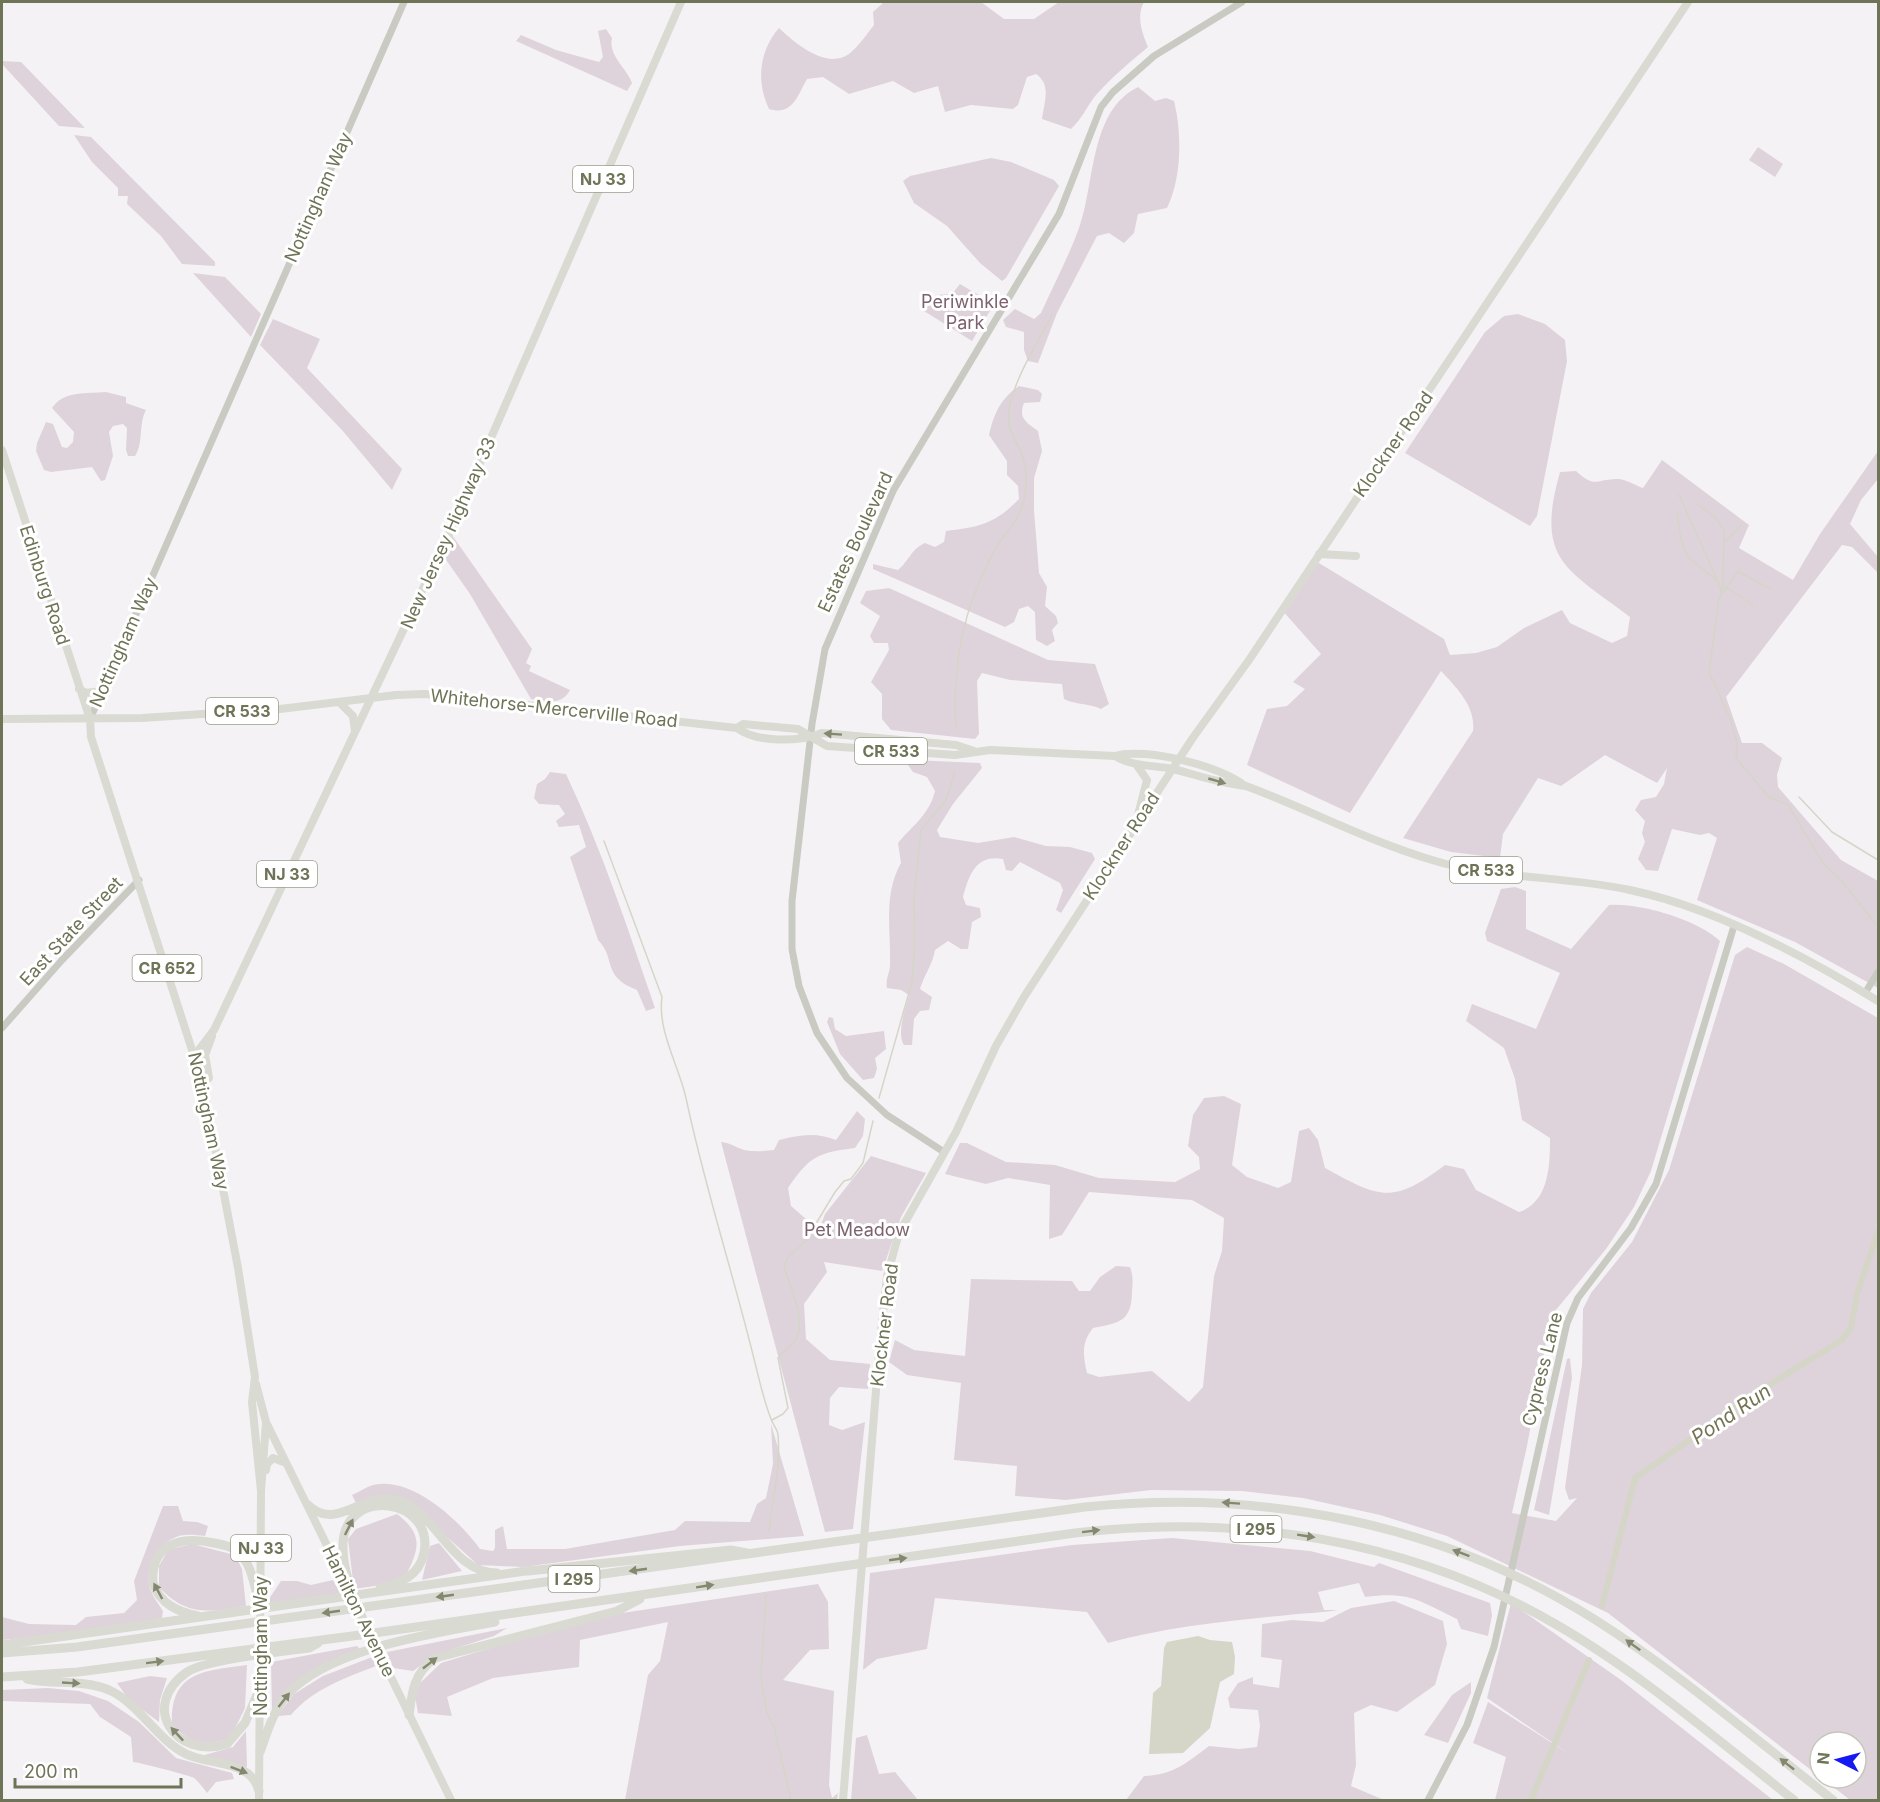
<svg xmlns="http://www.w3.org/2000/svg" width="1880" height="1802" viewBox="0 0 1880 1802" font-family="Inter,sans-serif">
<rect width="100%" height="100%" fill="#f5f2f6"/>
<path fill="#ded3da" d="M884 2H981L1004 19H1034L1059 2H1144C1136 16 1142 33 1148 47 1130 62 1112 77 1096 95 1087 106 1082 119 1071 129L1042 119C1044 102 1052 85 1036 74L1027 77 1018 105 1013 109 971 105 945 112 938 86 914 93 893 81 849 94 823 77 807 79C797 97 792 116 769 109 756 82 759 51 779 28 795 43 826 70 849 54 858 47 867 34 874 25L873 12Z
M606 29 612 38C608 56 627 68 632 83L627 91 516 41 521 35 556 50 599 62 603 57 598 31Z
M2 61 21 62 85 128 59 126 2 64Z
M1138 87 1155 101 1166 98 1174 101C1182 133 1182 178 1167 208L1138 214 1134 233 1124 243 1109 233 1097 236 1057 313 1038 363 1028 361 1024 350V332L1006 327 1003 320 1015 309 1034 319 1041 313C1054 284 1069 256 1079 228 1095 185 1089 111 1138 87Z
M74 135 91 137 215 262V266L182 264 161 236 127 204 128 196H118V188L92 162Z
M1758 147 1783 164 1775 177 1749 160Z
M991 158 1011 162 1054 180 1059 186 1006 278 1002 281 980 263 947 226 914 203 903 181 910 176Z
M193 273 225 277 261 314 251 337Z
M960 284 994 304 972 341 924 311 935 295 952 294Z
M1518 314 1545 324 1565 340 1567 361 1537 516 1530 526 1405 453 1485 332 1504 316Z
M273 319 320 339 307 368 402 469 392 490 342 430 260 345Z
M1019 386 1038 390 1042 394 1040 402 1024 403C1018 418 1026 422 1038 431L1042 451 1034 478V510L1039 573 1047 587 1045 606 1056 616 1058 623 1052 630 1055 641 1047 646 1036 640 1035 612 1028 606 1019 609 1014 622 1005 627 873 569V564L898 570C909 561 911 549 925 543L935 547 944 542 946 531C979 527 995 524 1019 499L1018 486 1007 475V461L989 435C994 413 1001 398 1019 386Z
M106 392 126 397V403L146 410C138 425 144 443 135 456H128L126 450 127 428 123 424 113 426 109 432 113 456 105 480 101 481 92 467 51 472 44 470 36 451 37 443 46 422 53 424 62 447 67 448 73 442 74 432 52 408C64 390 87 394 106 392Z
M1878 451V479L1861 500 1850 524 1878 557V573L1852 547 1842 545 1726 697 1742 743H1762L1782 758 1777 775 1778 787 1841 860 1878 881V988L1795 942 1697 900 1717 838 1709 833 1700 835 1672 829 1658 871 1646 870 1638 859 1645 842 1642 833 1645 821 1635 810 1641 800 1656 797 1664 784 1667 768 1657 783 1605 755 1561 786 1538 778 1503 834 1500 858 1451 852 1403 838 1473 731C1476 707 1457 688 1441 671L1350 813 1247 765 1267 709 1287 706 1305 689 1293 682 1321 654 1281 609 1314 560 1444 639 1450 655 1476 653 1497 647 1524 628 1562 610 1570 623 1612 643 1627 636 1630 617C1566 568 1535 561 1560 472L1576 471C1595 488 1594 480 1616 479 1624 478 1635 485 1643 488L1662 460 1749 525 1739 548 1793 580 1820 534Z
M452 535 532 649 526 663 531 666 529 671 570 690C562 706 547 701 531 699L470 594 442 554Z
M889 588 1048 660 1095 664 1109 704 1101 709C1088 703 1076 705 1064 699L1062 684 1010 680 982 673 977 681 979 734 975 739 891 730 882 719V694L871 682 889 650 888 643H874L870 636 880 616 860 603 866 591Z
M912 760 980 763 982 768 953 804 937 830 940 837 978 843 1014 837 1046 846 1070 847 1092 853 1095 859 1061 913 1056 910 1063 890 1060 883 1020 862 1012 871 1006 870 1003 859C976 854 969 875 963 897L966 905 980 908 981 917 972 922 968 949H961L948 941 935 950C933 964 924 975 920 989L932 997 929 1010 920 1011 914 1019 912 1045H904C896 1033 906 1008 909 995L901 990 887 988C885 979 890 973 890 965 891 929 883 895 901 863L898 843C913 825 929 815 935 791L927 777 913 772 908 765Z
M550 772 566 774C602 850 628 929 655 1008L646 1011 637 990C601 976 617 960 598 940L570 857 586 847 579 825 559 827 556 821 565 814 559 805 539 804 534 798 537 784 545 779Z
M1515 887 1526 891V929L1571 949 1609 905C1638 902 1699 920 1720 941L1651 1171 1634 1207 1606 1249 1551 1316 1527 1446 1512 1513 1556 1521 1577 1498 1569 1500 1565 1488 1582 1365 1583 1309 1591 1293 1632 1242 1669 1170 1735 955 1747 947 1784 964 1878 1018V1800H1850L1822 1778H1856V1742H1820V1777L1608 1613 1447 1536 1380 1515 1303 1498 1242 1491 1151 1490 1066 1500 1015 1496 1017 1466 954 1460 961 1383 907 1375 889 1362 895 1340 914 1350 965 1356 971 1279 1072 1281 1079 1291H1090L1100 1277 1116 1266 1130 1267C1133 1275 1133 1282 1132 1291 1132 1321 1120 1323 1093 1328 1081 1343 1083 1355 1087 1373L1099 1377 1152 1371 1189 1402 1203 1387 1214 1276 1222 1251 1224 1218 1192 1200 1089 1192 1062 1235 1049 1239 1050 1185 1008 1178 986 1184 945 1174 960 1143H967L1006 1162 1055 1165 1099 1178 1175 1182 1200 1169 1199 1157 1188 1146 1193 1115 1204 1098 1224 1096 1241 1104 1232 1165 1247 1177 1278 1188 1291 1182 1299 1131 1309 1128 1318 1140 1325 1168C1380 1198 1392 1205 1445 1165L1464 1169 1476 1190 1519 1212C1549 1202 1550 1166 1550 1138L1522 1120 1515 1079 1504 1048 1466 1021 1472 1004 1536 1029 1560 973 1487 941 1485 933 1501 889Z
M829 1017 833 1018 835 1029 846 1036 884 1031 886 1049 875 1058 877 1069 874 1078 863 1080 840 1054 827 1022Z
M857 1111 865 1119 863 1136 855 1148C817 1153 810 1156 788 1188L791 1206 806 1219 809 1238 815 1227H820L825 1214 871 1156 926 1173 901 1217 882 1271 824 1262 827 1272 804 1304 806 1339 830 1360 870 1364 868 1389 839 1387 830 1398 829 1425 842 1430 865 1422 853 1529 825 1532 721 1142C731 1143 735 1147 744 1150 753 1152 765 1151 774 1150L779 1140C799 1135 816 1132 836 1140Z
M1570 1358 1572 1378 1549 1515 1534 1510 1567 1359Z
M771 1424 804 1536 680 1546 523 1567 478 1565 405 1499 356 1503 352 1495C359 1492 366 1487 373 1485 412 1476 460 1521 480 1549L493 1551 495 1548V1530L503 1526 507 1549H565L675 1530 685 1521 750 1522 757 1504 766 1498 773 1464Z
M163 1506H178L183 1521 197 1522 208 1526 205 1536C194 1535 182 1533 172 1539 156 1547 143 1574 151 1591 154 1598 159 1605 163 1611L162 1618 77 1633 2 1640V1617L29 1624 76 1625 86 1617 124 1613 137 1600 134 1581Z
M397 1514C423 1534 420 1548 406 1575L381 1585 354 1589 348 1539 356 1529Z
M1172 1538 1310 1551 1374 1567 1379 1563 1490 1603 1492 1615 1488 1636 1461 1629 1457 1619C1418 1600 1409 1591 1365 1597L1359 1583 1318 1592 1324 1610H1338C1321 1613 1305 1613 1288 1615 1227 1621 1167 1627 1108 1643L1087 1612 935 1598 927 1649 877 1659 863 1670 870 1573 1072 1545Z
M439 1543 462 1571 422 1580 430 1546Z
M192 1544 235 1555 242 1569 246 1606C209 1612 187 1617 159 1587V1566L168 1550Z
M333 1580 341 1594 269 1605V1599L281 1581H297L311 1585Z
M818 1584 828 1602 829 1649 810 1650 783 1680 834 1691 829 1785 832 1798 838 1793 837 1800H625L648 1675 660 1661 668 1622 580 1640 579 1667 493 1678 447 1697 452 1716 418 1713 415 1696 420 1683 441 1663 588 1618Z
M1394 1601 1443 1621 1447 1644 1435 1685 1397 1712 1371 1705 1354 1713 1356 1765 1351 1786 1384 1800H1126L1144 1776C1174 1775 1186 1763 1209 1746L1239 1749 1257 1747 1260 1726 1258 1710 1230 1708 1228 1698 1238 1683 1253 1677V1684L1279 1688 1282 1660 1261 1657 1262 1624 1292 1620 1323 1622 1351 1608Z
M1511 1603 1621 1680 1773 1800H1495L1506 1757 1473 1743 1488 1702 1569 1754 1487 1698Z
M507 1628 494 1636 435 1655 413 1671 393 1668 387 1652Z
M357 1646 361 1650 321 1667 272 1710 271 1662Z
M372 1657 376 1666C345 1678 313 1689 291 1715L277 1716 294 1694 323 1676Z
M247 1665 245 1708 230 1739C199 1746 195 1746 172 1725 170 1671 204 1671 247 1665Z
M150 1676 167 1678 160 1700 159 1722 129 1700 117 1683Z
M1471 1682V1693L1448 1743 1424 1735 1452 1695Z
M48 1688 79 1691 108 1701 139 1722 176 1758 232 1773 234 1779 216 1782 207 1793C203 1788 199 1782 194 1778 189 1775 141 1763 133 1762L131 1737 100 1717 90 1704 2 1701V1690Z
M246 1731 247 1767 201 1756 233 1747Z
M867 1735 879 1774 895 1772 918 1800H851L856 1738Z"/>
<path fill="#d5d5c8" d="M1198 1636 1210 1640 1232 1642 1235 1657 1234 1674 1220 1682 1210 1728 1183 1753 1149 1754 1153 1693 1161 1686 1164 1648 1167 1642Z"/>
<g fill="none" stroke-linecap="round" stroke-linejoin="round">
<path stroke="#d5d5c8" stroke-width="1.5" d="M1679 495 1721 588V593
M1697 504 1715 517 1724 530 1723 590 1729 589 1754 606
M1677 514 1681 540 1688 557 1718 581
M1725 542 1741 525
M1770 589 1738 571 1719 598 1709 672 1730 718 1737 743 1736 758 1769 797 1788 805 1823 863 1842 881 1878 927
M956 729C952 663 963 608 995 549 1003 535 1018 522 1022 507 1027 490 1028 469 1021 453 1018 444 1010 434 1009 424 1004 394 1038 342 1052 315
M1799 797 1832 832 1878 860
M604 841 662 997C657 1030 679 1066 686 1098 705 1189 735 1279 757 1371 761 1387 765 1404 771 1419 773 1425 778 1430 778 1435 781 1468 772 1499 769 1531
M879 1098 912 982 915 945 914 899 921 830 946 800 955 772
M772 1420 783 1414 788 1408 778 1358C783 1351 791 1347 795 1341 808 1322 789 1285 784 1266L788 1257 805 1242 835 1192 844 1181 851 1179 863 1163 873 1121
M766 1595 761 1675 766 1710 774 1727 791 1800"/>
<path stroke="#d5d5c8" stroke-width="6" d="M1602 1606 1635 1478 1764 1388 1842 1340 1851 1328 1857 1294 1878 1232
M1531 1800 1589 1660"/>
<path stroke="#c9cbc3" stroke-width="7" d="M90 719 404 2
M1865 993 1878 972
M2 1028 62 960 139 880
M944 1152 887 1115 847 1078 817 1033 799 986 792 949V901L812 724 825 649 893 491 1059 214 1101 107 1113 92 1154 56 1242 2
M1428 1800 1467 1725 1494 1647 1567 1323 1578 1298 1631 1228 1656 1184 1734 926"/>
<path stroke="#d9dad2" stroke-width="8" d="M2 450 90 719 91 737 203 1084 238 1268 255 1377 252 1402 261 1491
M1319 554 1356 556
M79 689 86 693 102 691
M339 702 353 716 355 731
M2 719 142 718 280 709 396 695 425 694 737 728C757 743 799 742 822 733L956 745 974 751
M737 728 743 724 798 729 827 746 955 755 990 750 1115 756C1144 747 1222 766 1245 786
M1115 756C1132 767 1154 765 1173 769 1197 775 1221 784 1246 786 1308 809 1368 841 1432 860 1493 879 1567 876 1630 890 1715 908 1805 956 1878 1001
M1136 764 1147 780 1138 815
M195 1055 214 1030 453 525 681 2
M203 1084 209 1078 205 1055 212 1036
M256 1384 266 1422 349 1590
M266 1470 267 1464 273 1458 286 1463
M362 1618 451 1800
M259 1800 261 1491 266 1423
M843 1800 880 1341 887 1276 899 1233 956 1132 996 1046 1024 997 1192 739 1249 660 1688 2"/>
<path stroke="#d9dad2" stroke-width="9" d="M308 1505C338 1534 365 1486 403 1502 438 1517 452 1572 497 1573
M528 1571 731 1550 747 1553
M198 1616C178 1612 160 1604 153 1583 150 1543 182 1536 214 1543 223 1545 232 1546 239 1553 253 1566 254 1588 260 1605
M364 1622C354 1597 342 1571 343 1543 346 1486 435 1498 424 1553 419 1576 401 1583 380 1588
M2 1645 533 1570
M2 1653 77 1647 1085 1507C1263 1489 1442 1523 1594 1619 1678 1672 1755 1739 1833 1800
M2 1677 78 1672 360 1635 1075 1533C1241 1513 1412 1540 1557 1625 1642 1674 1717 1740 1794 1800
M27 1679C54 1685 83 1679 109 1690 140 1704 156 1739 186 1754 211 1766 251 1759 259 1791
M260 1688 245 1723 227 1744C175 1760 139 1706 187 1672 204 1660 284 1651 309 1648L318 1643
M409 1715C412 1691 414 1673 435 1658L617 1611 640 1599
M260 1752C267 1733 273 1711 287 1695 329 1648 436 1633 495 1622"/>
</g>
<defs><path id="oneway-solid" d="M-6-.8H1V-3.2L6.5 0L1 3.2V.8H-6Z" transform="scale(1.5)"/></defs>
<g fill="#83886f">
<use href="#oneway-solid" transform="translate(833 734) rotate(-176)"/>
<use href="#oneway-solid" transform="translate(1217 781) rotate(16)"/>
<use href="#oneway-solid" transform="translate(1231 1503) rotate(-176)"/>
<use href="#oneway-solid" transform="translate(349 1527) rotate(-63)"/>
<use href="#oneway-solid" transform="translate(1091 1531) rotate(-7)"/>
<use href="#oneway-solid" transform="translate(1306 1536) rotate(9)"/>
<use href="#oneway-solid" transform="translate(1461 1553) rotate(-159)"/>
<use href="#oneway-solid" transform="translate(898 1559) rotate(-8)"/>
<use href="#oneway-solid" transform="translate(638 1570) rotate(172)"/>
<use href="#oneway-solid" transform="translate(705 1586) rotate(-9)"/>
<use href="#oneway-solid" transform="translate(158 1591) rotate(-118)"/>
<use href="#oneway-solid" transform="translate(445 1596) rotate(172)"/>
<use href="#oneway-solid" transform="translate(331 1612) rotate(172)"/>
<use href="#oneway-solid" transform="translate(1633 1645) rotate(-144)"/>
<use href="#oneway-solid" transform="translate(155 1662) rotate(-7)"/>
<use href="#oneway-solid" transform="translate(430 1663) rotate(-38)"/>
<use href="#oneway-solid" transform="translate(71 1683) rotate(3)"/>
<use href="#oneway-solid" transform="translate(284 1700) rotate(-52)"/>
<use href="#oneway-solid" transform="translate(177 1734) rotate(-133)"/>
<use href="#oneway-solid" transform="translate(1787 1764) rotate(-142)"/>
<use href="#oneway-solid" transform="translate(239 1770) rotate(21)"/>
</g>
<g text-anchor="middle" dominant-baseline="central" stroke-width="6" stroke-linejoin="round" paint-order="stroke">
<g fill="#fff" stroke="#9a9e89" stroke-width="1.5">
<rect x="573" y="166" width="60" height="26" rx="4.5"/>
<rect x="206" y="698" width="72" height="26" rx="4.5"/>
<rect x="855" y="738" width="72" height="26" rx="4.5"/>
<rect x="1450" y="857" width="72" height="26" rx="4.5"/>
<rect x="257" y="861" width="60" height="26" rx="4.5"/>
<rect x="132.5" y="955" width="69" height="26" rx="4.5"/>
<rect x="1230.5" y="1516" width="51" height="26" rx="4.5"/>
<rect x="231" y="1535" width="60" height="26" rx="4.5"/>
<rect x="548.5" y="1566" width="51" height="26" rx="4.5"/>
</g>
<g font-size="16" font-weight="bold" fill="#6e7456">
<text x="603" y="179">NJ 33</text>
<text x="242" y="711">CR 533</text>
<text x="891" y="751">CR 533</text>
<text x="1486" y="870">CR 533</text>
<text x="287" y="874">NJ 33</text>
<text x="167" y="968">CR 652</text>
<text x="1256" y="1529">I 295</text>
<text x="261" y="1548">NJ 33</text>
<text x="574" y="1579">I 295</text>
</g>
<g font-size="18" fill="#6e7456" stroke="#fff">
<text transform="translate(318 197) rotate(-66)">Nottingham Way</text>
<text transform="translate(1393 444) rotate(-55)">Klockner Road</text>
<text transform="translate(448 533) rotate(-66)">New Jersey Highway 33</text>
<text transform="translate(855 542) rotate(-65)">Estates Boulevard</text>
<text transform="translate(45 585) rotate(72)">Edinburg Road</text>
<text transform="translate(123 642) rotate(-66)">Nottingham Way</text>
<text transform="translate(554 708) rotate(6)">Whitehorse-Mercerville Road</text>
<text transform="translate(1121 846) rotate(-57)">Klockner Road</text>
<text transform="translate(71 931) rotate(-47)">East State Street</text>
<text transform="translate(209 1121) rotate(78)">Nottingham Way</text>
<text transform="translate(884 1325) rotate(-83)">Klockner Road</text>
<text transform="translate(1542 1369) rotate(-76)">Cypress Lane</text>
<text transform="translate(359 1611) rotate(64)">Hamilton Avenue</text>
<text transform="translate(260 1646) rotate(-90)">Nottingham Way</text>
</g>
<g font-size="18" fill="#7c626e" stroke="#fff">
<text x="965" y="301">Periwinkle<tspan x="965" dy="21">Park</tspan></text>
<text x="857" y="1229">Pet Meadow</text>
</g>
<g font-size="20" font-style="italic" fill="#747454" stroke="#fff">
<text transform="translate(1731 1414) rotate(-34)">Pond Run</text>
</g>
</g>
<rect width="1880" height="1802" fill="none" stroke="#6e7456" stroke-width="6"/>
<g transform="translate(1838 1760) rotate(276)"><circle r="28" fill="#ffffff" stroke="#c5c7bb" stroke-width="1.5"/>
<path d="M0-4.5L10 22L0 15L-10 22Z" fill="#151af3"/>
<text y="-9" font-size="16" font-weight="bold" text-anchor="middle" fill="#6e7456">N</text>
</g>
<path d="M15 1778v9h166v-9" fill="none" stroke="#6e7456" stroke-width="3"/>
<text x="24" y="1778" font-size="18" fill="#6e7456" stroke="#ffffff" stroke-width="4.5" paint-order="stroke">200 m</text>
</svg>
